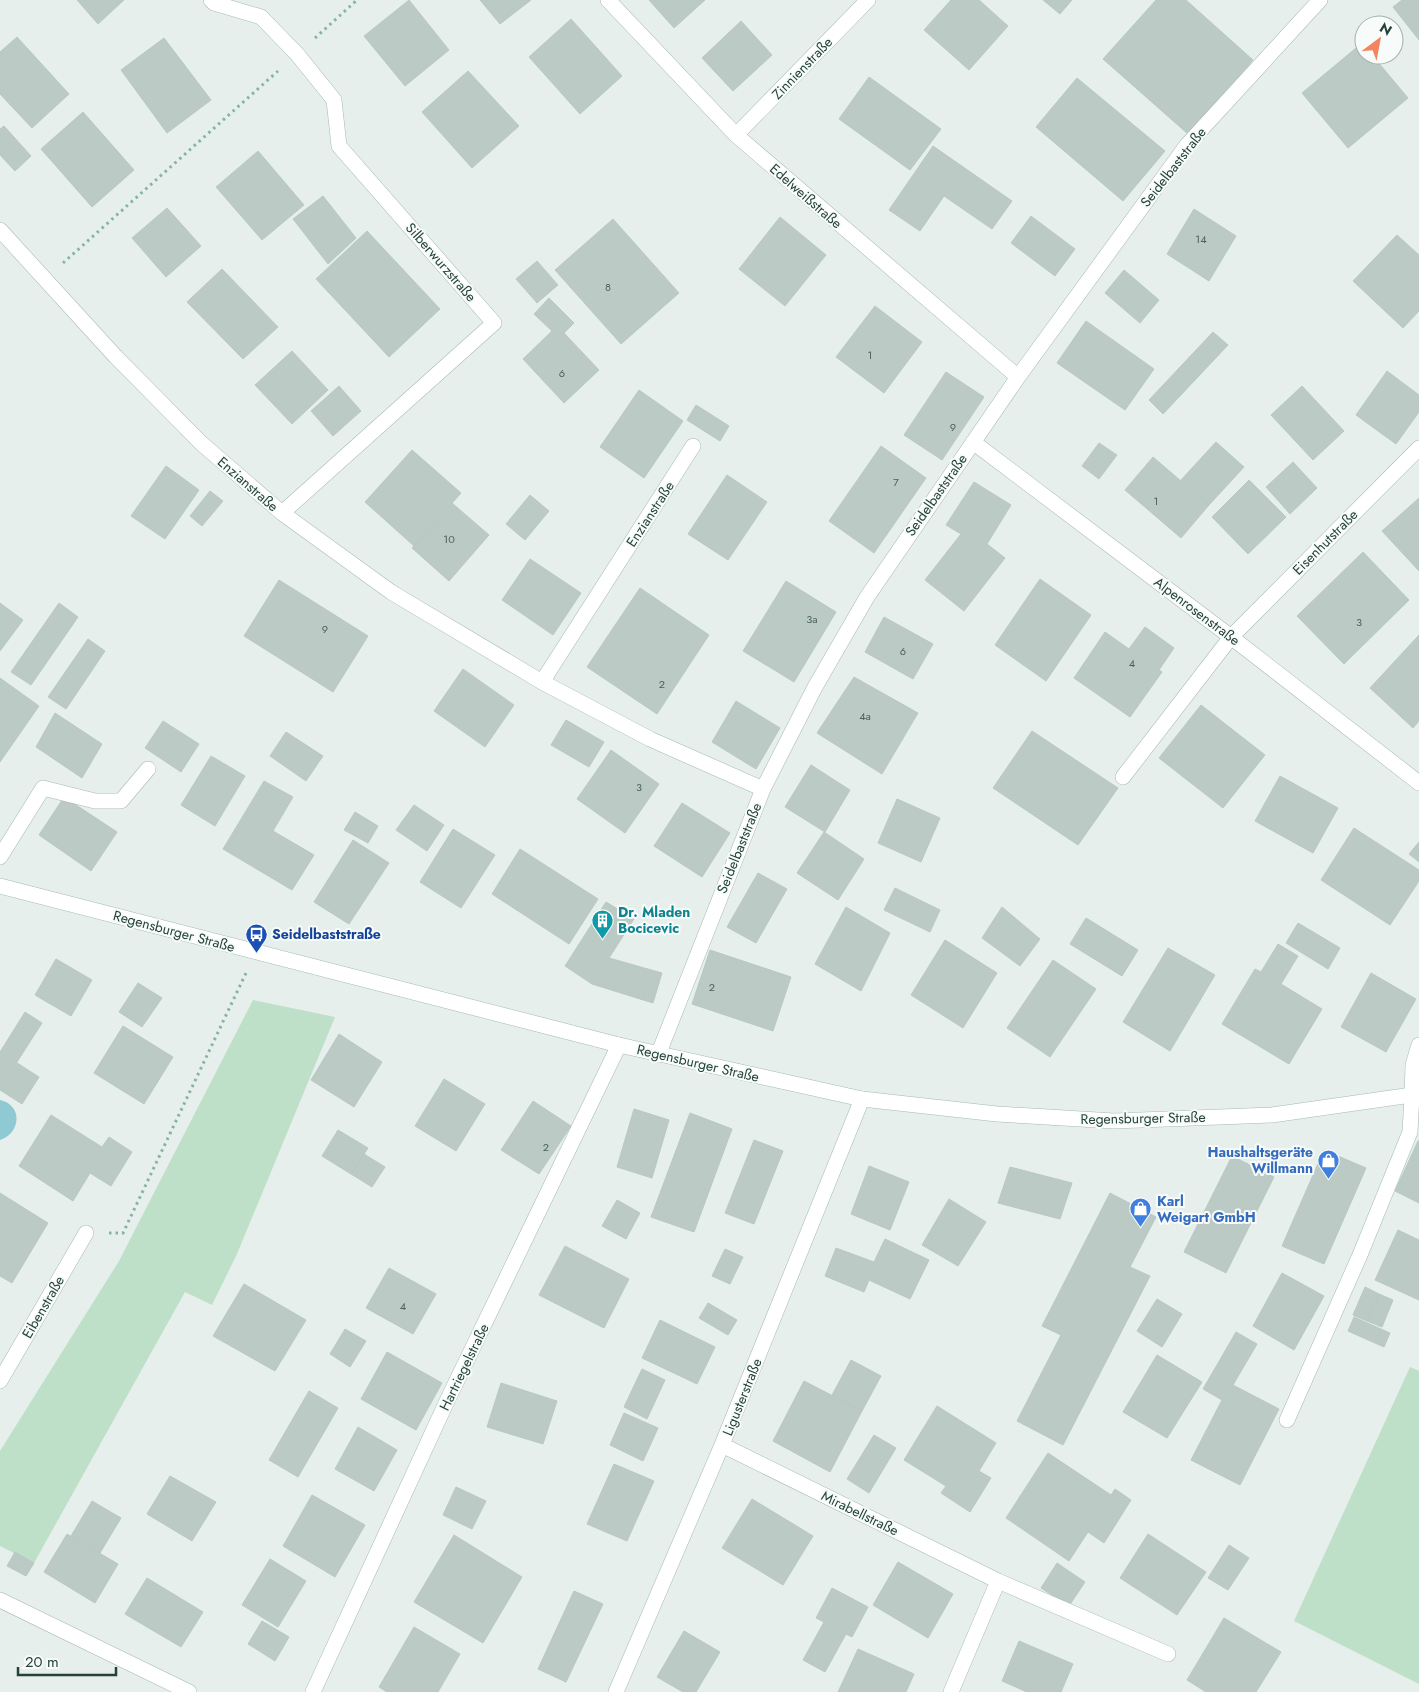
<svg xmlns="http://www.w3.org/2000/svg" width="1419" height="1692" viewBox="0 0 1419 1692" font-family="Jost,sans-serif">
<rect width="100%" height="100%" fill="#e6efeb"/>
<path fill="#bfe0c8" d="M253 1000 335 1017 237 1254 212 1305 185 1292 34 1563 0 1546V1451L119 1261Z
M1410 1367 1419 1371V1684L1294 1621Z"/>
<path fill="#8ec9d4" d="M0 1100C23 1105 21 1133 0 1140Z"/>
<path fill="#bbcac4" stroke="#b8c9c2" d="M77 0H124L98 24Z
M409 0 449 50 405 86 364 36Z
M480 0H531L500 24Z
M649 0H705L674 28Z
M951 0H979L1008 26 969 70 924 30Z
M1043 0H1072L1060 14Z
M1156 0H1186L1253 60 1188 134 1103 59Z
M1402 0H1419V40L1393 7Z
M571 19 622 76 580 114 529 57Z
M741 21 772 55 733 91 702 58Z
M17 37 69 94 32 128 0 94V52Z
M164 38 211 100 167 133 121 70Z
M1362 43 1364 46V55H1372L1408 98 1348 148 1302 93Z
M468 71 519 126 472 168 422 112Z
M869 77 941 129 910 170 839 119Z
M1077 78 1165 151 1123 201 1036 127Z
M83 112 134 170 92 207 41 149Z
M4 126 31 156 15 171 0 155V129Z
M933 146 1012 201 992 229 944 196 920 231 889 210Z
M258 151 304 205 262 240 216 187Z
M323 196 356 238 328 264 293 219Z
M167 208 201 246 166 277 132 238Z
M1194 209 1236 236 1209 281 1167 254Z
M1031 216 1075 249 1055 276 1011 243Z
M780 217 826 255 785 306 739 269Z
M613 219 679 293 621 344 555 270Z
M367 231 440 309 389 357 316 279Z
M1397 235 1419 255V311L1403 328 1353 281Z
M537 261 558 285 537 303 516 279Z
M222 269 278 327 243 359 187 302Z
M1124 270 1159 300 1140 323 1105 293Z
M549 298 574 323 564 333 599 370 564 403 523 359 552 331 534 314Z
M875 306 922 342 884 393 836 357Z
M1086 321 1154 369 1125 410 1057 363Z
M1213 332 1228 345 1163 414 1149 400Z
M292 351 328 390 292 424 255 385Z
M1387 371 1419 395V412L1396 444 1356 415Z
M946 372 984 397 942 460 904 435Z
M339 386 361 411 333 436 311 411Z
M1302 386 1344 431 1313 460 1271 415Z
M639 390 683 421 644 478 600 447Z
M696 405 729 426 720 441 687 420Z
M1216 442 1244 467 1209 505 1181 480Z
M1099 443 1117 455 1099 479 1082 466Z
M881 446 926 478 874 553 829 521Z
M412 450 461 493 414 546 365 502Z
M1153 457 1209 505 1181 538 1125 490Z
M1293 462 1317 488 1290 514 1266 487Z
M166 466 199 490 165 539 131 516Z
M727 475 767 502 728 560 688 534Z
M1249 480 1286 517 1248 554 1212 517Z
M974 482 1011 505 987 544 1005 558 964 611 925 580 961 534 946 525Z
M210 491 223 501 202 526 190 516Z
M530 495 549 511 525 540 506 524Z
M1419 498V571L1382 531Z
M452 503 489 535 449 581 412 548Z
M1363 552 1409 600 1344 664 1297 616Z
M530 559 581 593 553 635 502 600Z
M1040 579 1091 615 1046 681 995 645Z
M279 580 368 636 333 692 244 636Z
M786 581 836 612 794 682 743 651Z
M640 588 709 635 657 714 587 667Z
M0 603 23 620 0 651Z
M59 603 78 617 31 685 11 672Z
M884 617 933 644 913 679 865 652Z
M1145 627 1174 648 1159 670 1162 672 1130 717 1074 678 1105 632 1129 649Z
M1419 635V721L1413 728 1370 688Z
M88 639 105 651 66 709 48 697Z
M463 669 514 705 485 747 434 711Z
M854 677 918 713 882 774 817 733Z
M0 678 39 706 0 762Z
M736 701 780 728 756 769 712 742Z
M1201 705 1265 755 1223 808 1159 758Z
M55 713 102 744 82 778 36 747Z
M566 720 604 742 589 767 551 745Z
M163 721 199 744 181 772 145 748Z
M1032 731 1118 788 1078 845 993 788Z
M286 732 323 756 306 781 270 756Z
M611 750 659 784 625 833 577 799Z
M211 756 245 776 215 826 181 805Z
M811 765 850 790 825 832 785 807Z
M1280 776 1338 808 1313 853 1255 821Z
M264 781 293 797 273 831 314 855 292 890 223 849Z
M64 797 117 832 91 871 39 835Z
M897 799 940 818 921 862 878 843Z
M682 803 730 833 702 877 654 846Z
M414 805 444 825 427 851 396 830Z
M355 812 378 826 368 843 344 830Z
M1354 828 1419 870V881L1390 925 1321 880Z
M453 829 495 855 461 908 420 882Z
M824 832 864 859 838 900 797 873Z
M353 840 389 863 349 924 314 902Z
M1419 842V862L1409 854Z
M520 849 598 899 569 944 492 894Z
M758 873 787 889 756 943 727 927Z
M895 888 940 910 930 932 884 910Z
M606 902 634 919 609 958 662 973 653 1003 592 984 565 966Z
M846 907 890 933 861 991 815 964Z
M1002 907 1040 939 1020 966 982 938Z
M1086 918 1138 950 1122 976 1070 944Z
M1298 923 1340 948 1328 969 1286 943Z
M945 940 997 973 963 1028 911 995Z
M1278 944 1298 956 1281 984 1322 1009 1289 1064 1222 1024 1255 969 1261 972Z
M1168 948 1215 975 1170 1051 1123 1022Z
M710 950 791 977 773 1031 692 1004Z
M56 959 92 980 71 1016 35 995Z
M1053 960 1096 989 1050 1057 1007 1028Z
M1371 973 1416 999 1386 1052 1341 1027Z
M138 983 162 998 142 1027 119 1012Z
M25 1012 42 1023 17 1062 0 1052Z
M123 1026 173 1057 144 1104 94 1073Z
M339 1034 382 1062 354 1107 311 1080Z
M0 1052 39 1077 22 1104 0 1090Z
M444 1079 485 1104 456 1151 415 1126Z
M533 1101 571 1126 539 1174 501 1150Z
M634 1109 669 1120 652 1178 617 1167Z
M690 1113 732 1129 694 1232 651 1217Z
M51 1115 102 1147 109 1137 132 1152 111 1186 90 1173 73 1201 19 1166Z
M338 1130 368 1148 351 1174 322 1156Z
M754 1140 783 1151 754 1224 725 1213Z
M1418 1141H1419V1203L1395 1191Z
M1324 1150 1366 1168 1324 1264 1282 1246Z
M364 1154 385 1167 372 1187 351 1174Z
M1232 1156 1274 1177 1226 1273 1184 1252Z
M869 1166 909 1182 890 1230 851 1214Z
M1010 1167 1072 1183 1060 1219 998 1203Z
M0 1193 48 1223 12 1283 0 1276Z
M1110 1193 1156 1217 1130 1267 1150 1276 1063 1445 1017 1421 1061 1335 1042 1326Z
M949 1199 986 1222 958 1266 922 1245Z
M617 1200 640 1213 626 1239 602 1226Z
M1398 1230 1419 1240V1300L1375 1280Z
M885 1239 929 1260 910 1299 869 1280 864 1292 825 1276 836 1248 874 1262Z
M565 1246 629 1279 604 1328 539 1295Z
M725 1249 743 1257 730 1284 712 1276Z
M389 1268 436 1294 413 1334 366 1308Z
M1282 1273 1324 1296 1294 1350 1253 1326Z
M244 1284 306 1320 275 1371 213 1336Z
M1365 1287 1379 1294 1367 1321 1353 1315Z
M1379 1294 1393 1300 1382 1327 1367 1321Z
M1157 1299 1182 1314 1162 1347 1137 1331Z
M708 1303 737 1320 728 1335 699 1318Z
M1354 1317 1390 1333 1384 1347 1348 1331Z
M660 1320 715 1347 697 1384 642 1358Z
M345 1329 366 1341 350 1367 330 1354Z
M1236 1332 1257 1344 1233 1385 1279 1409 1240 1485 1191 1460 1222 1400 1203 1389Z
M387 1352 442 1383 416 1430 361 1399Z
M1157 1355 1202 1382 1167 1438 1123 1412Z
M851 1360 881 1376 862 1411 832 1395Z
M642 1369 665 1380 647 1419 624 1407Z
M804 1381 862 1411 830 1472 773 1441Z
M501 1383 557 1401 543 1444 487 1427Z
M309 1391 338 1408 298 1477 269 1460Z
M937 1406 996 1443 979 1471 991 1478 970 1512 941 1493 946 1486 904 1460Z
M624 1413 658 1428 643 1461 610 1445Z
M358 1427 397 1450 374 1491 335 1469Z
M874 1435 896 1448 869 1493 847 1479Z
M1048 1453 1111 1495 1115 1489 1131 1500 1104 1543 1088 1532 1069 1561 1006 1518Z
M614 1464 654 1481 627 1541 587 1524Z
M170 1476 216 1502 192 1541 147 1514Z
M456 1487 486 1501 472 1529 443 1515Z
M312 1495 365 1525 335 1577 283 1546Z
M752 1499 813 1536 783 1585 722 1548Z
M92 1501 121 1518 100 1553 71 1536Z
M67 1534 118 1564 95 1603 44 1572Z
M1148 1534 1206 1572 1177 1615 1120 1578Z
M454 1535 522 1577 483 1643 414 1602Z
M1229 1545 1249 1558 1228 1590 1208 1578Z
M15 1552 34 1563 26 1576 7 1566Z
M270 1559 306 1581 278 1627 242 1605Z
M898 1562 953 1594 928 1638 873 1605Z
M1057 1563 1085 1582 1069 1606 1041 1588Z
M147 1578 203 1612 181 1647 125 1614Z
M832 1588 868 1607 852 1637 846 1634 825 1672 803 1660 824 1622 816 1618Z
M574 1591 603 1604 566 1682 538 1669Z
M1224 1618 1281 1652 1256 1692H1206L1187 1680Z
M262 1621 289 1637 275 1661 248 1644Z
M414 1627 460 1654 438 1692H387L379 1687Z
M684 1631 720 1652 696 1692H683L657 1677Z
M1019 1641 1073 1664 1061 1692H1027L1002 1681Z
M858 1649 914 1674 906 1692H838Z"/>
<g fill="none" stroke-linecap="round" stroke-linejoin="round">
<defs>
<path id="lane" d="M542 682 693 446
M1123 777 1231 637
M0 857 43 788 95 801H121L148 769
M1287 1420 1360 1255 1410 1132 1412 1095"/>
<path id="street" d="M211 0 214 3 261 17 297 54 334 100 339 146 494 323 282 513
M608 0 736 135 1018 377
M736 135 868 0
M0 230 116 357 201 443 282 513 391 592 542 682 650 739 763 789
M973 442 1231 637 1419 783
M1231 637 1419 448
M658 1055 763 789 815 687 867 597 1018 377 1187 145 1320 0
M1412 1095 1413 1065 1419 1045
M0 1381 86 1233
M722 1445 998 1581 1168 1654
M0 1600 189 1692
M313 1692 447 1401 619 1045
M616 1692 722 1445 862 1099
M951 1692 998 1581"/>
<path id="secondary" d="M0 886 619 1045 862 1099 997 1114 1114 1121 1272 1115 1419 1094"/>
</defs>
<use href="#lane" stroke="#a8b8b2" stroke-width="16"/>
<use href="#street" stroke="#a8b8b2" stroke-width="16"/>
<use href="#secondary" stroke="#a4bbb3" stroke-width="16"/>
<path stroke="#86b3a5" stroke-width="3" stroke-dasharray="2.5 4" stroke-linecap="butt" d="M315 38 357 0
M63 263 278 71
M109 1233H123L246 973"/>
<use href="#lane" stroke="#fff" stroke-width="15"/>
<use href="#street" stroke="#fff" stroke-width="15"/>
<use href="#secondary" stroke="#fff" stroke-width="15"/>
</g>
<defs>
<symbol id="building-pin" viewBox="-11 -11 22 30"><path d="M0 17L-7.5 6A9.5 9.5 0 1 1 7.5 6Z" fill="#0f9aa8" stroke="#f7fbf9"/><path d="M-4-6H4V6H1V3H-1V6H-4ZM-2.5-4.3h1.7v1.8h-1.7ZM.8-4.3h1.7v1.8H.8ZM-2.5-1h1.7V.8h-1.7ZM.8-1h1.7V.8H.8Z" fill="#fff"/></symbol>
<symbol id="bus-pin" viewBox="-11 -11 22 30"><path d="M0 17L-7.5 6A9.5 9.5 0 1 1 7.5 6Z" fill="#1a4fb4" stroke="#f7fbf9"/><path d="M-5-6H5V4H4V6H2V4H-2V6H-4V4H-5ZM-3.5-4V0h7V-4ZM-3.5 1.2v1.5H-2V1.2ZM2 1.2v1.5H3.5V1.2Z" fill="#fff"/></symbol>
<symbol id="shop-pin" viewBox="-11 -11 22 30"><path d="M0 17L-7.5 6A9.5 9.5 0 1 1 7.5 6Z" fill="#3f7fe0" stroke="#f7fbf9"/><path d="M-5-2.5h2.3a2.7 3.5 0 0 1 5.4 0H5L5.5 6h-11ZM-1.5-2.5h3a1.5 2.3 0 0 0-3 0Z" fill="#fff"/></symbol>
</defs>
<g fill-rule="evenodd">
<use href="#building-pin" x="590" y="908" width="25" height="34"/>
<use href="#bus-pin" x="244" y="922" width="25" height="34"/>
<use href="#shop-pin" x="1316" y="1148" width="25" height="34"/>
<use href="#shop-pin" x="1128" y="1196" width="25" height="34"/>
</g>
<g text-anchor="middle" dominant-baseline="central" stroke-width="4" stroke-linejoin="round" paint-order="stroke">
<g font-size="11" fill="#4a645c">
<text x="1201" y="239">14</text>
<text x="608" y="287">8</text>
<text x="870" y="355">1</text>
<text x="562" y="373">6</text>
<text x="953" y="427">9</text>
<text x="896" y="482">7</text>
<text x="1156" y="501">1</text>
<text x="449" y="539">10</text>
<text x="812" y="619">3a</text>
<text x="1359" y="622">3</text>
<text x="325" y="629">9</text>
<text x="903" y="651">6</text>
<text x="1132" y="663">4</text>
<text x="662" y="684">2</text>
<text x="865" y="716">4a</text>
<text x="639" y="787">3</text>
<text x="712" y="987">2</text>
<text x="546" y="1147">2</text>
<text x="403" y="1306">4</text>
</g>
<g font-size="14" fill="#24423a" stroke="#f7fbf9">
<text transform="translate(802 68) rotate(-46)">Zinnienstraße</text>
<text transform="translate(1173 167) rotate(-52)">Seidelbaststraße</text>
<text transform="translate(806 196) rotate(41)">Edelweißstraße</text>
<text transform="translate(441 262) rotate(49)">Silberwurzstraße</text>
<text transform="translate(248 484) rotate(41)">Enzianstraße</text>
<text transform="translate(936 495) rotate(-55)">Seidelbaststraße</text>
<text transform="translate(650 514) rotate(-57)">Enzianstraße</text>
<text transform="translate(1325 542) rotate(-45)">Eisenhutstraße</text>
<text transform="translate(1197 611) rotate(37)">Alpenrosenstraße</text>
<text transform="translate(739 848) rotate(-68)">Seidelbaststraße</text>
<text transform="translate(174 931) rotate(15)">Regensburger Straße</text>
<text transform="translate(698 1063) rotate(13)">Regensburger Straße</text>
<text transform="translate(1143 1118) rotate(-1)">Regensburger Straße</text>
<text transform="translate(43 1307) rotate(-60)">Eibenstraße</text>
<text transform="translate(464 1367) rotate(-64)">Hartriegelstraße</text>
<text transform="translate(742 1397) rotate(-68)">Ligusterstraße</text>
<text transform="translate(860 1513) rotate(26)">Mirabellstraße</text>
</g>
<g font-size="14" font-weight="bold" fill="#0d838f" stroke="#f7fbf9" text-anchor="start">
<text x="618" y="912">Dr. Mladen<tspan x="618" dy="16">Bocicevic</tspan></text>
</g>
<g font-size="14" font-weight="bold" fill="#164399" stroke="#f7fbf9" text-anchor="start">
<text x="272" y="934">Seidelbaststraße</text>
</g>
<g font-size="14" font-weight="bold" fill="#366cbe" stroke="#f7fbf9" text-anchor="end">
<text x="1313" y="1152">Haushaltsgeräte<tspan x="1313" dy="16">Willmann</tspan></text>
<text x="1157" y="1201" text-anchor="start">Karl<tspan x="1157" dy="16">Weigart GmbH</tspan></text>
</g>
</g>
<g transform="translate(1379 40) rotate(32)"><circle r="24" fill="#f7fbf9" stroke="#a3b1ad"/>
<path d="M0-4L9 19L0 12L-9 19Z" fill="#f4845f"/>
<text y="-8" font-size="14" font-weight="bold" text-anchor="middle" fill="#24423a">N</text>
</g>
<path d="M18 1667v8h98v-8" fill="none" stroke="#24423a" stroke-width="2.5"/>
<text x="25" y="1667" font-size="15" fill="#24423a" stroke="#f7fbf9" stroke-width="4" paint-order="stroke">20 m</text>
</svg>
